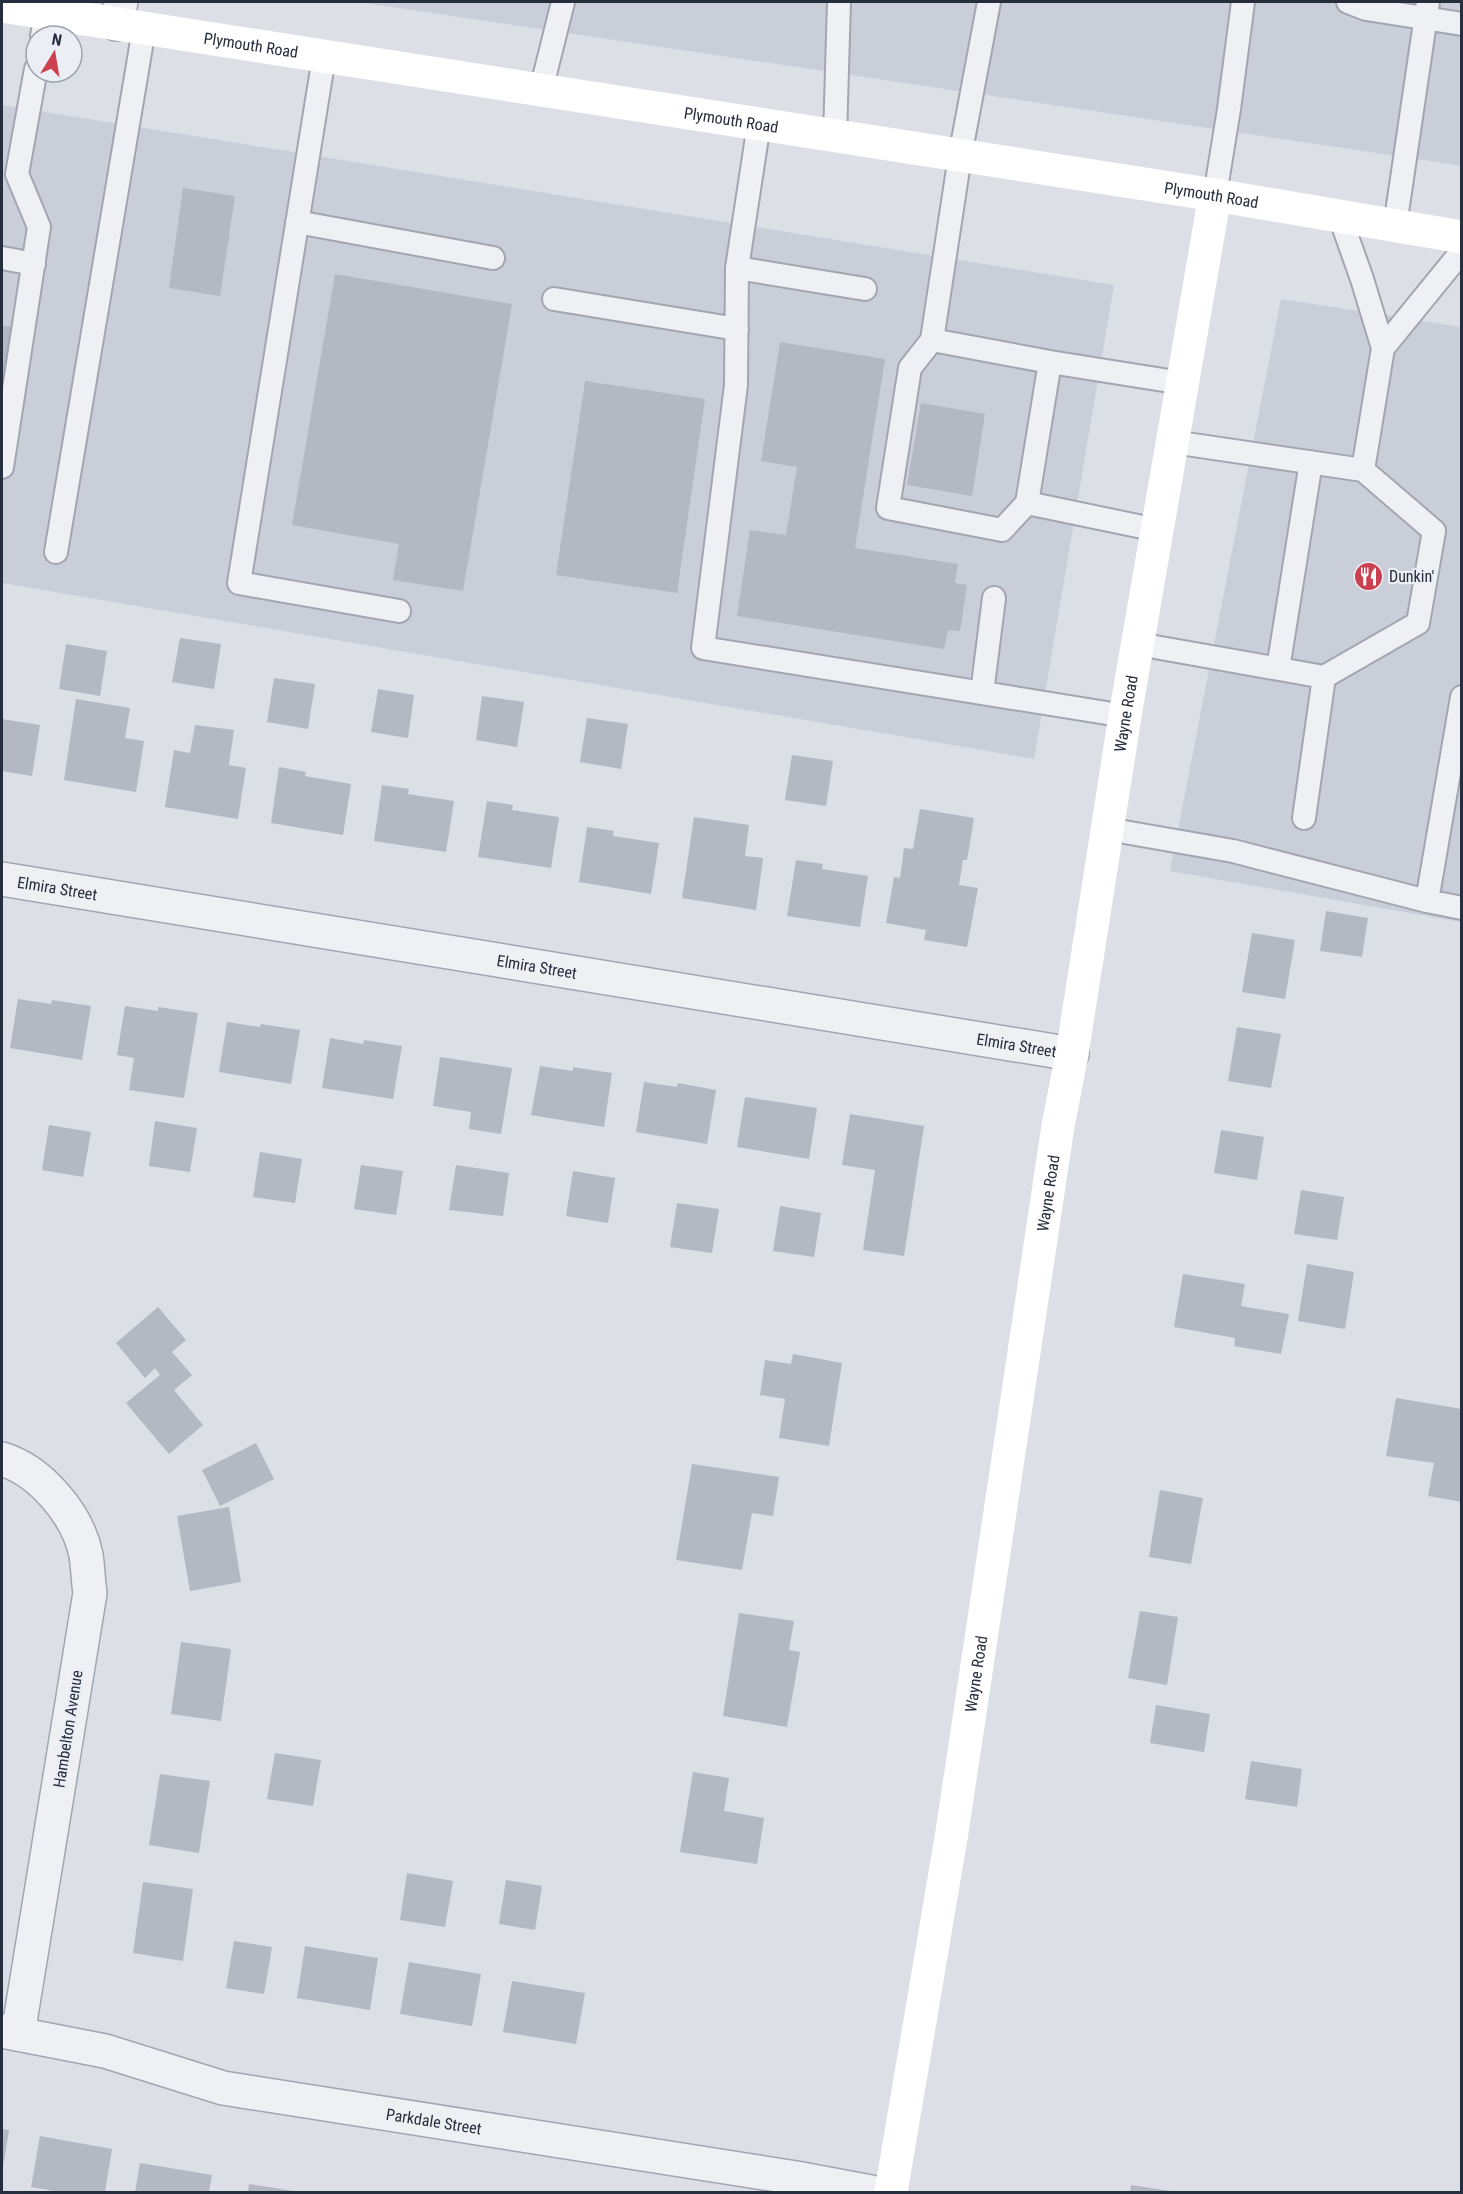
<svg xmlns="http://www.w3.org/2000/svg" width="1463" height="2194" viewBox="0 0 1463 2194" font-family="'Roboto Condensed',sans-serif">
<rect width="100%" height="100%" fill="#dcdfe6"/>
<path fill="#caced8" d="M358 2H1461V166L1431 161Z
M2 105 1114 285 1034 759 2 583Z
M1281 299 1461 327V922L1170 871Z"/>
<path fill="#b3b8c2" d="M183 188 235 196 220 296 169 288Z
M335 274 512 304 463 591 393 580 399 544 292 525Z
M2 326 13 327 2 397Z
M780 342 885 359 855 548 958 564 955 583 967 585 960 631 948 630 944 649 737 616 750 530 786 535 797 467 761 461Z
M585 381 705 399 677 593 556 575Z
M921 403 985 414 972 496 907 485Z
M180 638 221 644 214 689 172 682Z
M66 644 107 651 100 696 59 689Z
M274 678 315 684 308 729 267 722Z
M378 689 414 695 408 738 371 732Z
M482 696 524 702 517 747 476 740Z
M76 699 130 708 125 738 144 741 136 792 64 780Z
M587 718 628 724 621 769 580 762Z
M2 719 40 725 32 776 2 771Z
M195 725 234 730 229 765 246 768 238 819 165 807 174 750 190 753Z
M792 755 833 761 826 806 785 800Z
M279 767 306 772 305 776 351 784 343 835 271 823Z
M382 785 409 789 408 794 454 801 446 852 374 841Z
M487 801 513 805 512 810 559 817 551 868 478 857Z
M920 809 974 818 967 860H963L959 885 978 888 967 947 924 940 926 930 886 923 894 877 900 878 904 848 913 849Z
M694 817 749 825 745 856 763 858 756 910 682 898Z
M587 827 614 831 613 836 659 843 651 894 579 882Z
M796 860 823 864 822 869 868 876 860 927 787 916Z
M1326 911 1368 918 1362 957 1320 951Z
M1252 933 1295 940 1285 999 1242 992Z
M18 999 51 1004 52 1000 91 1006 82 1060 10 1048Z
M125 1006 158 1011V1007L198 1013 184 1098 129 1090 134 1058 117 1055Z
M227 1022 260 1027 261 1024 300 1030 291 1084 219 1072Z
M1237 1027 1281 1034 1271 1088 1228 1081Z
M330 1038 363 1044 364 1040 402 1046 393 1099 322 1088Z
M440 1057 512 1068 501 1134 469 1129 471 1112 433 1106Z
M540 1066 573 1071V1067L612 1073 604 1127 531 1115Z
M644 1082 677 1087 678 1083 716 1090 707 1144 636 1132Z
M745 1097 817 1108 809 1159 737 1147Z
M850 1114 924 1126 904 1256 863 1250 875 1170 842 1165Z
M155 1121 197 1128 190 1172 149 1166Z
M49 1125 91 1132 83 1177 42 1170Z
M1221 1130 1264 1137 1257 1180 1214 1173Z
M260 1152 302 1159 295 1203 253 1197Z
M361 1165 403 1171 396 1215 354 1209Z
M456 1165 509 1173 503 1216 449 1210Z
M573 1171 615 1178 608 1223 566 1216Z
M1301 1190 1344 1197 1337 1240 1294 1234Z
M677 1203 719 1209 712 1253 670 1247Z
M780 1206 821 1213 814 1257 773 1251Z
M1307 1264 1354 1272 1345 1329 1298 1321Z
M1183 1274 1245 1284 1241 1306 1289 1314 1281 1354 1234 1346 1235 1338 1174 1327Z
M158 1307 186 1340 172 1352 192 1375 174 1390 203 1425 169 1454 126 1403 160 1375 155 1368 145 1378 116 1343Z
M793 1354 842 1363 829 1446 779 1438 785 1399 760 1395 765 1360 791 1364Z
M1396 1398 1462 1409V1502L1428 1496 1434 1463 1386 1456Z
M256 1443 274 1479 220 1506 202 1470Z
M692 1464 779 1477 773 1516 752 1513 742 1570 676 1560Z
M1160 1490 1203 1498 1191 1564 1149 1557Z
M229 1507 241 1582 190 1591 177 1516Z
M1140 1611 1178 1617 1167 1685 1128 1678Z
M739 1613 794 1621 789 1650 800 1652 787 1727 723 1716Z
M181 1642 231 1649 221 1721 171 1714Z
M1156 1705 1210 1714 1204 1752 1150 1743Z
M275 1753 321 1760 313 1806 267 1799Z
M1251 1761 1302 1769 1297 1807 1245 1799Z
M693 1772 729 1778 724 1811 764 1818 757 1864 680 1852Z
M160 1774 210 1781 199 1853 149 1845Z
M407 1873 453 1881 445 1927 400 1920Z
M506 1880 542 1886 535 1930 499 1924Z
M143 1882 193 1889 183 1961 133 1953Z
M234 1941 272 1947 264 1994 226 1988Z
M305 1946 378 1958 370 2010 297 1998Z
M409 1962 481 1974 472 2026 400 2014Z
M512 1981 585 1993 576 2044 503 2032Z
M2 2129 9 2130 3 2167H2Z
M40 2136 112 2149 105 2192H60L31 2187Z
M140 2163 212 2175 209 2192H135Z
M249 2184 294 2191V2192H248Z
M1131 2185 1170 2191 1169 2192H1130Z"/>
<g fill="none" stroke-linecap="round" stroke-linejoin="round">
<defs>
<path id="lane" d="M989 2 960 156 932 340 1050 362 1182 383
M1348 2 1366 9 1462 24
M42 36 46 13
M324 57 239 583 399 611
M541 90 563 2
M759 124 737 268 736 385 703 648 1125 716
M835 137 839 2
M1215 195 1229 109 1243 2
M1340 217 1362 279 1383 348 1363 470
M297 222 493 258
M1395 226 1428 2
M2 258 34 264
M737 268 865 289
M554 299 737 329
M932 340 910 368 888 508 1002 530 1027 503
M1383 348 1462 251
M1050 362 1027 503 1157 530
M2 467 39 227 17 174 36 69
M56 552 144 29
M1138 644 1324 677 1418 623 1434 531 1363 470 1173 442
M1278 669 1311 462
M982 693 994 598
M1462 697 1427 901 1462 908
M1304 818 1324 677
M1107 829 1233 851 1427 901"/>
<g id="street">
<path d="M116 24 121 2"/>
<path id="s1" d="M2 879 1072 1054"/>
<path d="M2 1459C41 1471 78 1515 86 1555 88 1567 88 1580 90 1593L18 2034"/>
<path id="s2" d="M2 2031 105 2051 223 2088 796 2178 871 2192"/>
</g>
</defs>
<use href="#lane" stroke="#a2a6b0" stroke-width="26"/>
<use href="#street" stroke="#a2a6b0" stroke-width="36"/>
<use href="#lane" stroke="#eef0f4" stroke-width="22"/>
<use href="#street" stroke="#eef0f4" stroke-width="33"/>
<g stroke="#fff" stroke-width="33">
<path id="s3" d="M2 6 1215 195 1462 237"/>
<path id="s4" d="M891 2192 952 1832 1058 1126 1072 1054 1125 716 1215 195"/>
</g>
</g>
<defs>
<symbol id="restaurant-disc" viewBox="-11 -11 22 22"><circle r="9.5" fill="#cb4150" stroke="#ebeef4"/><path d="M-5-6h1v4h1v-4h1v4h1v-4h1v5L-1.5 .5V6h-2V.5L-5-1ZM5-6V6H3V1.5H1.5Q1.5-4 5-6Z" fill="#fff"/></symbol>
</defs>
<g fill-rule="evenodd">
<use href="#restaurant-disc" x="1352" y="560" width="33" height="33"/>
</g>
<g text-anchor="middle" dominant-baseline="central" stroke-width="4.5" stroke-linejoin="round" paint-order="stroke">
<g font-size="16" fill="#262d3c" stroke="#ebeef4">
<text stroke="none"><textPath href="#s3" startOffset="252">Plymouth Road</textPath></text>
<text stroke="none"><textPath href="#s3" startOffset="738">Plymouth Road</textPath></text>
<text stroke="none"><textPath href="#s3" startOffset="1224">Plymouth Road</textPath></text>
<text stroke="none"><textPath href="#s4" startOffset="1497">Wayne Road</textPath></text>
<text stroke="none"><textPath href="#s1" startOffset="56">Elmira Street</textPath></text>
<text stroke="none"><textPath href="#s1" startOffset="542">Elmira Street</textPath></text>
<text stroke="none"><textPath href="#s1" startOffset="1028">Elmira Street</textPath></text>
<text stroke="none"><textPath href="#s4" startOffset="1011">Wayne Road</textPath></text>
<text stroke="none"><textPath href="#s4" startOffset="525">Wayne Road</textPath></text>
<text transform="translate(68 1729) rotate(-81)">Hambelton Avenue</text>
<text stroke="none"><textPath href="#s2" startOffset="442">Parkdale Street</textPath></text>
</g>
<g font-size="16" fill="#262d3c" stroke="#ebeef4" text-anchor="start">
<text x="1389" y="576">Dunkin'</text>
</g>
</g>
<rect width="1463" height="2194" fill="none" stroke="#262d3c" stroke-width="6"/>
<g transform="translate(54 54) rotate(11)"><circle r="28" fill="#ebeef4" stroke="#9ca1aa" stroke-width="1.5"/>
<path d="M0-4.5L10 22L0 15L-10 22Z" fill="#cb4150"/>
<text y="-9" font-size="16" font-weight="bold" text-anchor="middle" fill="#262d3c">N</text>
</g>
</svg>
